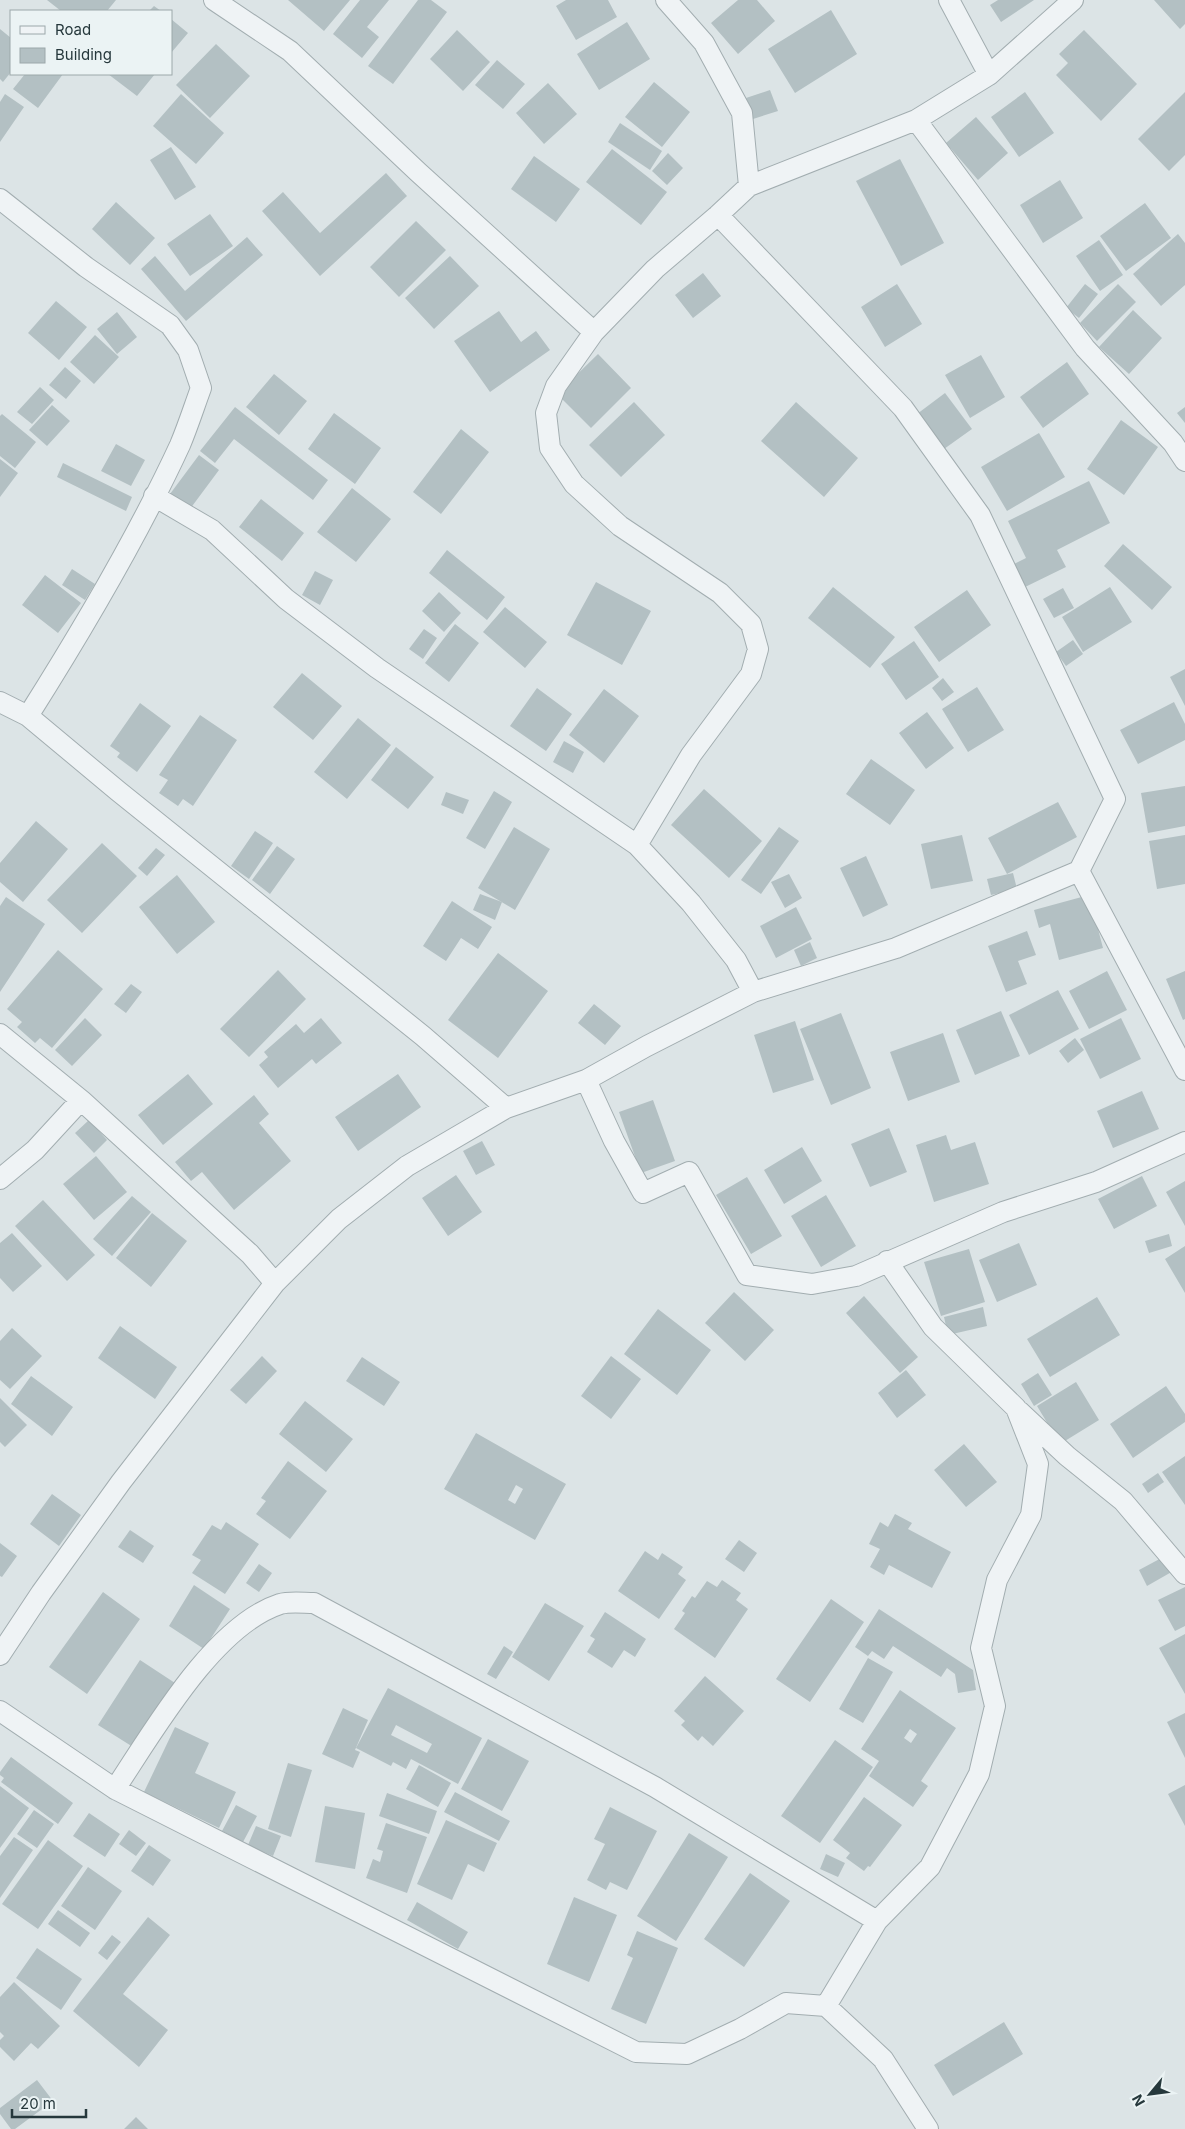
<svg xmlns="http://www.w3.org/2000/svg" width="1185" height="2129" viewBox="0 0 1185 2129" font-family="Inter,sans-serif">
<rect width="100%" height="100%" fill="#dce4e6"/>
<path fill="#b3c0c3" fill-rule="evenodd" d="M47 0H116L107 11H61Z
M288 0H350L324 31Z
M360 0H389L367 27 379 37 362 58 333 34Z
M418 0H431L447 12 393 84 368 66Z
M566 0H608L617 17 576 40 556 6Z
M738 0H757L775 21 738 54 711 23Z
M998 0H1034L1001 22 990 5Z
M1154 0H1185V24L1180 29Z
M154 6 161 11H149Z
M831 10 857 54 795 93 768 49Z
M171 19 188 33 171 53Z
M627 22 650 59 599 90 577 54Z
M0 29 11 38V72L3 82 0 79Z
M457 30 490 62 463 91 430 59Z
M1084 30 1137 84 1101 121 1056 75 1068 63 1059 54Z
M216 44 250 76 210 118 176 85Z
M497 60 525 84 503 109 475 85Z
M25 74H63L38 108 13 89Z
M108 74H155L137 96Z
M654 82 690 112 662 147 625 117Z
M548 83 577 114 544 144 516 113Z
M770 90 778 111 753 119 746 98Z
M1025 92 1054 133 1019 157 991 117Z
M1185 92V155L1169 171 1138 139Z
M5 94 24 107 0 142V102Z
M181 94 224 133 196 164 153 126Z
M976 117 1008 153 978 180 946 143Z
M620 123 662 151 650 170 608 142Z
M171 147 196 187 175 200 150 160Z
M612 149 667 192 641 225 586 182Z
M668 153 683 168 667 185 652 171Z
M534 156 580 189 556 222 511 189Z
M900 159 944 243 901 266 856 181Z
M386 173 407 196 320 276 262 211 283 192 320 233Z
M1060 180 1083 218 1043 243 1020 205Z
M116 202 155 238 130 265 92 229Z
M1145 203 1171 238 1126 271 1100 236Z
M210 214 233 246 190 276 167 244Z
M416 221 446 250 399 297 370 267Z
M1178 234 1185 243V285L1161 306 1133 274Z
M247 237 263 255 186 321 141 269 155 256 185 291Z
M1099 240 1123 275 1100 291 1076 256Z
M450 256 479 286 434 329 405 298Z
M703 273 721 296 693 318 675 295Z
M897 284 922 324 885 347 861 307Z
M1085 284 1098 294 1079 318 1066 308Z
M1118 284 1136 302 1097 341 1080 323Z
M56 301 87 327 59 360 28 333Z
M1133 310 1162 338 1129 374 1099 347Z
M499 311 521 342 536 331 550 350 490 392 454 341Z
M117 312 137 337 117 354 97 329Z
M95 335 119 357 94 384 70 362Z
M598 354 631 388 591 428 557 394Z
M981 355 1005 397 970 418 945 375Z
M1067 362 1089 394 1043 428 1020 397Z
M65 367 81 381 66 399 49 385Z
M274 374 307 401 279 435 246 407Z
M40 387 54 400 32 424 17 412Z
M945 393 972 429 944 449 917 414Z
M634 402 665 435 621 477 589 445Z
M796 402 858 458 824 497 761 441Z
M52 405 70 421 47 446 29 430Z
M235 407 328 480 313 500 234 439 215 463 200 451Z
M1185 407V423L1177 413Z
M334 413 381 448 355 484 308 449Z
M2 414 36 442 15 468 0 456V416Z
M1121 420 1158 447 1124 495 1087 469Z
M461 429 489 452 441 514 413 492Z
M1039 433 1065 477 1007 511 981 467Z
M116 444 145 460 131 486 101 471Z
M199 455 219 470 190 509 170 494Z
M0 459 18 473 0 497Z
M63 463 132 497 126 511 57 477Z
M1089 481 1110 523 1057 550 1066 567 1021 589 1010 566 1026 558 1008 521Z
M352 488 391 519 356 562 317 532Z
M261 499 304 533 282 561 239 527Z
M1123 544 1172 587 1152 610 1104 566Z
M447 550 505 597 487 620 429 573Z
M72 569 95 584 85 600 62 585Z
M315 571 333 580 320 605 302 595Z
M45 575 81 603 58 633 22 605Z
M596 582 651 611 622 665 567 635Z
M833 587 895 637 870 668 808 618Z
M1110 587 1132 622 1083 652 1062 617Z
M1063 588 1074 608 1054 618 1043 599Z
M967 590 991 625 939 662 914 627Z
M439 592 461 613 444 632 422 611Z
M505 607 547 642 525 668 483 632Z
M455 624 479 643 449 682 425 663Z
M424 629 437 638 423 659 409 649Z
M1073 640 1083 654 1066 666 1056 652Z
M914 641 939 677 906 700 881 664Z
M1185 669V706L1170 677Z
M302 673 342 706 313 740 273 707Z
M943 678 954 692 942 701 932 688Z
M977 687 1004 730 968 752 942 709Z
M537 688 572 714 546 751 510 726Z
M604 689 639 716 604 763 569 735Z
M1174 702 1185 724V740L1138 764 1120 730Z
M140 703 171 726 137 772 117 757 120 753 110 746Z
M927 712 954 748 926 769 899 733Z
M200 715 237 740 193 806 183 799 178 806 159 793 168 780 159 775Z
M358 718 391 745 347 799 314 772Z
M564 741 584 752 573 773 553 762Z
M396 747 434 777 408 809 371 780Z
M871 759 915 790 890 825 846 794Z
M1185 786V826L1148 833 1141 793Z
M704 789 762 841 729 878 671 825Z
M494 791 512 802 485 849 466 838Z
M446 792 469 800 463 814 441 805Z
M1058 802 1077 837 1007 874 988 838Z
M36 821 68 849 23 902 0 882V863Z
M514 827 550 849 515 910 478 888Z
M779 827 799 841 761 894 741 880Z
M255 831 273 843 249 879 231 866Z
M962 835 973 881 931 889 921 844Z
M1185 835V884L1157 889 1149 841Z
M102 843 137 876 82 933 47 900Z
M277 846 295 859 270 894 252 880Z
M156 848 165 855 147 876 138 868Z
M866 856 888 905 863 917 840 868Z
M1013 873 1017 889 991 895 987 879Z
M789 874 802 898 785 908 771 882Z
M177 875 215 922 177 954 139 907Z
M480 894 502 902 495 920 473 910Z
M1089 895 1103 948 1059 960 1050 924 1039 928 1034 910Z
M6 897 45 924 0 992V906Z
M452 901 492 927 478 949 461 938 446 961 423 946Z
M796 907 812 939 776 958 760 926Z
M1027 931 1036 955 1018 961 1027 984 1006 992 988 946Z
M810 942 817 958 801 966 794 950Z
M58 950 103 989 52 1048 40 1038 35 1043 17 1027 22 1022 7 1009Z
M498 953 548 991 498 1058 448 1020Z
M278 970 306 999 249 1057 220 1029Z
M1107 971 1127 1010 1089 1029 1069 991Z
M1185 971V1019L1183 1020 1166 979Z
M131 984 142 992 126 1013 114 1004Z
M1058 990 1079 1029 1029 1055 1009 1015Z
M594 1004 621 1026 605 1045 578 1023Z
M1001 1011 1020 1056 975 1075 956 1030Z
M841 1013 871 1088 831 1105 800 1029Z
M85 1018 102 1035 72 1066 55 1050Z
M321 1018 342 1043 316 1064 312 1059 278 1088 259 1065 268 1057 264 1052 296 1024 304 1033Z
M1121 1018 1141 1059 1100 1079 1080 1039Z
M795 1021 814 1080 773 1093 754 1035Z
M943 1033 960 1082 908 1101 890 1052Z
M1075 1038 1084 1050 1068 1063 1059 1051Z
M188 1074 213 1104 163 1145 138 1115Z
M398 1074 421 1107 358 1151 335 1117Z
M1142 1091 1159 1129 1113 1148 1097 1111Z
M254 1095 269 1114 259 1123 291 1161 234 1210 202 1172 191 1181 175 1162Z
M653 1100 675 1161 641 1173 619 1112Z
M89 1120 107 1140 94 1153 75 1133Z
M889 1128 907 1172 870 1187 851 1144Z
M946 1135 951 1150 975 1142 989 1184 934 1202 916 1145Z
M482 1141 495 1165 476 1175 463 1151Z
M802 1147 822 1181 784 1204 764 1170Z
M96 1156 127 1192 94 1220 63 1184Z
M456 1175 482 1212 448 1236 422 1198Z
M1142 1176 1157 1206 1114 1229 1098 1199Z
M747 1177 782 1236 751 1254 716 1195Z
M1185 1181V1226L1166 1192Z
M826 1195 856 1246 821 1267 791 1216Z
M132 1196 151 1212 112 1256 93 1239Z
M43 1200 95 1255 67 1281 15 1226Z
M152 1213 187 1241 151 1287 116 1258Z
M12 1233 42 1266 13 1292 0 1278V1243Z
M1169 1234 1172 1246 1149 1253 1145 1241Z
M1019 1243 1037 1285 997 1302 979 1260Z
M1185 1246V1293L1165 1259Z
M969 1249 985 1302 941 1316 924 1262Z
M734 1292 774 1330 745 1361 705 1323Z
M864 1296 918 1357 900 1373 846 1313Z
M1097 1297 1120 1335 1050 1377 1027 1339Z
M983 1307 987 1326 948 1335 944 1317Z
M658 1309 711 1350 677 1395 624 1354Z
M120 1326 177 1367 155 1399 98 1358Z
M12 1328 42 1356 10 1389 0 1380V1341Z
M262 1356 277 1371 246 1404 230 1390Z
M611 1356 641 1379 611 1419 581 1396Z
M362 1357 400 1382 384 1406 346 1381Z
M906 1370 926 1395 897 1418 878 1393Z
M1038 1373 1052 1395 1034 1406 1021 1384Z
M31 1376 73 1407 52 1436 11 1404Z
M1076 1382 1099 1420 1060 1444 1037 1406Z
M1166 1386 1185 1414V1422L1133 1458 1110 1424Z
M0 1398 27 1425 5 1447 0 1442Z
M305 1401 353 1439 326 1472 279 1434Z
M476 1433 566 1484 535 1540 444 1489ZM516 1485 523 1489 515 1504 508 1500Z
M964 1444 997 1482 966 1507 934 1470Z
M1185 1456V1505L1162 1472Z
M288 1461 327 1491 290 1539 256 1514 266 1501 261 1498Z
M1158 1473 1164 1482 1148 1493 1142 1484Z
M52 1494 81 1515 59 1546 30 1524Z
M895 1514 912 1523 908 1529 951 1552 932 1588 889 1565 884 1575 870 1567 880 1549 869 1544 880 1522 888 1527Z
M226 1522 259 1544 225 1594 192 1573 201 1560 192 1555 212 1525 221 1530Z
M130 1530 154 1546 143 1563 118 1547Z
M739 1540 757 1553 744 1572 725 1559Z
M0 1543 17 1556 2 1577 0 1576Z
M645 1551 658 1560 662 1553 683 1567 678 1574 686 1580 659 1619 618 1591Z
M1167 1555 1175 1570 1147 1586 1139 1570Z
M259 1564 272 1573 259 1592 246 1583Z
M722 1580 741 1593 736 1600 748 1609 715 1658 674 1629 685 1613 682 1611 692 1596 695 1598 707 1581 717 1587Z
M194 1585 230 1609 204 1649 169 1626Z
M1185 1587V1626L1175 1631 1158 1600Z
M103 1592 140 1619 87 1694 49 1667Z
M831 1599 864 1622 810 1702 776 1679Z
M545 1603 584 1626 549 1681 512 1657Z
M879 1609 973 1670 976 1690 958 1693 955 1674 947 1668 941 1677 893 1646 884 1659 872 1651 868 1656 855 1647Z
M605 1612 646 1639 635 1657 624 1650 612 1668 587 1652 595 1639 590 1636Z
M1185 1634V1694L1159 1648Z
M504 1646 513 1652 496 1679 487 1674Z
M868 1658 893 1672 863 1723 839 1709Z
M140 1660 175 1683 133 1747 98 1725Z
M705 1676 744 1711 713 1746 702 1736 698 1741 681 1725 685 1721 674 1711Z
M388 1688 482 1738 458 1784 411 1759 406 1769 393 1762 391 1766 356 1748ZM396 1725 432 1744 427 1753 391 1735Z
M900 1690 956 1728 921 1781 928 1786 913 1807 869 1776 879 1761 861 1749ZM910 1729 917 1734 911 1743 904 1738Z
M343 1708 368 1720 355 1750 360 1752 353 1768 322 1754Z
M1185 1713V1758L1167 1722Z
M175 1727 209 1743 195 1773 236 1792 219 1828 144 1792Z
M488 1739 529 1761 502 1811 461 1789Z
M835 1740 873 1767 820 1843 781 1816Z
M11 1757 73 1803 58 1824 1 1782 4 1778 0 1775V1772Z
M288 1763 312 1770 291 1837 268 1829Z
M419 1765 451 1783 438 1807 406 1789Z
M1185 1785V1826L1168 1794Z
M0 1786 29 1808 0 1848Z
M455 1792 510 1821 499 1841 444 1812Z
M387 1793 437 1811 429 1834 379 1816Z
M864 1797 902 1825 870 1867 868 1866 864 1871 846 1858 850 1853 833 1840Z
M236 1805 257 1816 243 1842 222 1831Z
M325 1806 365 1813 355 1869 315 1862Z
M610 1807 657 1831 627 1890 610 1882 606 1890 587 1880 605 1844 594 1839Z
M34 1810 54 1824 37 1848 17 1834Z
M89 1813 120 1834 105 1857 73 1836Z
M446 1820 497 1843 484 1872 468 1864 452 1900 417 1884Z
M386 1823 427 1837 407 1893 366 1878 373 1859 380 1862 383 1851 377 1849Z
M256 1826 281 1836 273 1856 248 1845Z
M129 1830 146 1843 136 1856 119 1844Z
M689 1833 728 1857 676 1941 637 1916Z
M14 1837 33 1850 0 1898V1856Z
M48 1840 83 1866 38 1929 2 1904Z
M149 1845 171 1860 153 1886 131 1871Z
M826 1854 845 1863 838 1877 820 1869Z
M88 1867 122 1891 95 1930 61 1906Z
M750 1873 790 1901 744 1967 704 1939Z
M574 1897 617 1915 589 1982 547 1964Z
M417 1902 468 1932 458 1949 407 1920Z
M58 1910 90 1933 80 1947 48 1924Z
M148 1917 170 1935 123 1994 168 2030 139 2067 73 2011Z
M637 1931 678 1948 646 2024 611 2009 633 1958 627 1955Z
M112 1935 121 1942 107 1960 98 1953Z
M37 1948 82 1979 61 2010 16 1978Z
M14 1982 60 2026 38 2049 31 2043 14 2061 0 2047V2040L4 2036 0 2032V1997Z
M1004 2022 1023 2054 953 2096 934 2065Z
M37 2080 53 2101 15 2129H11L0 2114V2108Z
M136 2117 148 2129H124Z"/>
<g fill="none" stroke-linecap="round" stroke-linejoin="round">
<defs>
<path id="minor" d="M214 0 290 51 418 172 594 332
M666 0 704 43 742 113 749 186
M949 0 989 75
M916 120 1085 348 1173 443 1185 461
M0 199 86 267 170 325 188 350 201 388C194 407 188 426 180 445 137 538 83 629 28 716
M154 496 212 530 286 599 377 668 637 845 691 903 736 960 753 992
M0 702 28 716 118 791 423 1036 506 1108
M637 845 691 755 751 674 758 649 751 624 720 593 620 526 574 484 550 448 546 413 556 386 594 332 655 269 718 215 749 186 916 120 989 75 1073 0
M1079 871 1185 1070
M0 1034 81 1100 250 1254 275 1283
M586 1080 614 1141 643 1193 689 1172 747 1275 812 1284 856 1276 1003 1212 1096 1182 1185 1142
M0 1179 35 1150 81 1100
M1019 1411 1067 1456 1123 1501 1185 1574
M0 1655 41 1593 121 1482 275 1283 339 1219 407 1166 506 1108 586 1080 647 1046 753 992 896 948 1079 871 1115 799 980 515 903 408 718 215
M0 1711 115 1789 636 2052 687 2054 740 2029 786 2003 826 2006 883 2059 928 2129
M115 1789C153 1732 213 1626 280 1604 290 1601 304 1603 314 1603L655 1787 877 1921
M826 2006 877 1921 930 1867 979 1774 995 1706 981 1648 997 1580 1031 1515 1038 1464 1016 1408 933 1327 887 1261"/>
</defs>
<use href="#minor" stroke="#a2adb0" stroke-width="22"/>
<use href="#minor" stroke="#eff3f5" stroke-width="20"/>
</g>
<rect x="10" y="10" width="162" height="65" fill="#ebf3f4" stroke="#9ca8aa"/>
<rect x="20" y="26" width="25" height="8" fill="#eff3f5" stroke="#9ca8aa"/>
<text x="55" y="35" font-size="15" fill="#26383c">Road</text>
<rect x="20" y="48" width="25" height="15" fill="#b3c0c3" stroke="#9ca8aa"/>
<text x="55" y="60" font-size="15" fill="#26383c">Building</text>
<g transform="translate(1150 2094) rotate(241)" stroke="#ebf3f4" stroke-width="4" paint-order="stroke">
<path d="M0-4L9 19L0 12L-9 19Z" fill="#26383c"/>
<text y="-8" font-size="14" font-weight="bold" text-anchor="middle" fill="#26383c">N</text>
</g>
<path d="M12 2109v8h74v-8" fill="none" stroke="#26383c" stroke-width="2.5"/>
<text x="20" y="2109" font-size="15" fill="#26383c" stroke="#ebf3f4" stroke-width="4" paint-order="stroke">20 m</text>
</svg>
